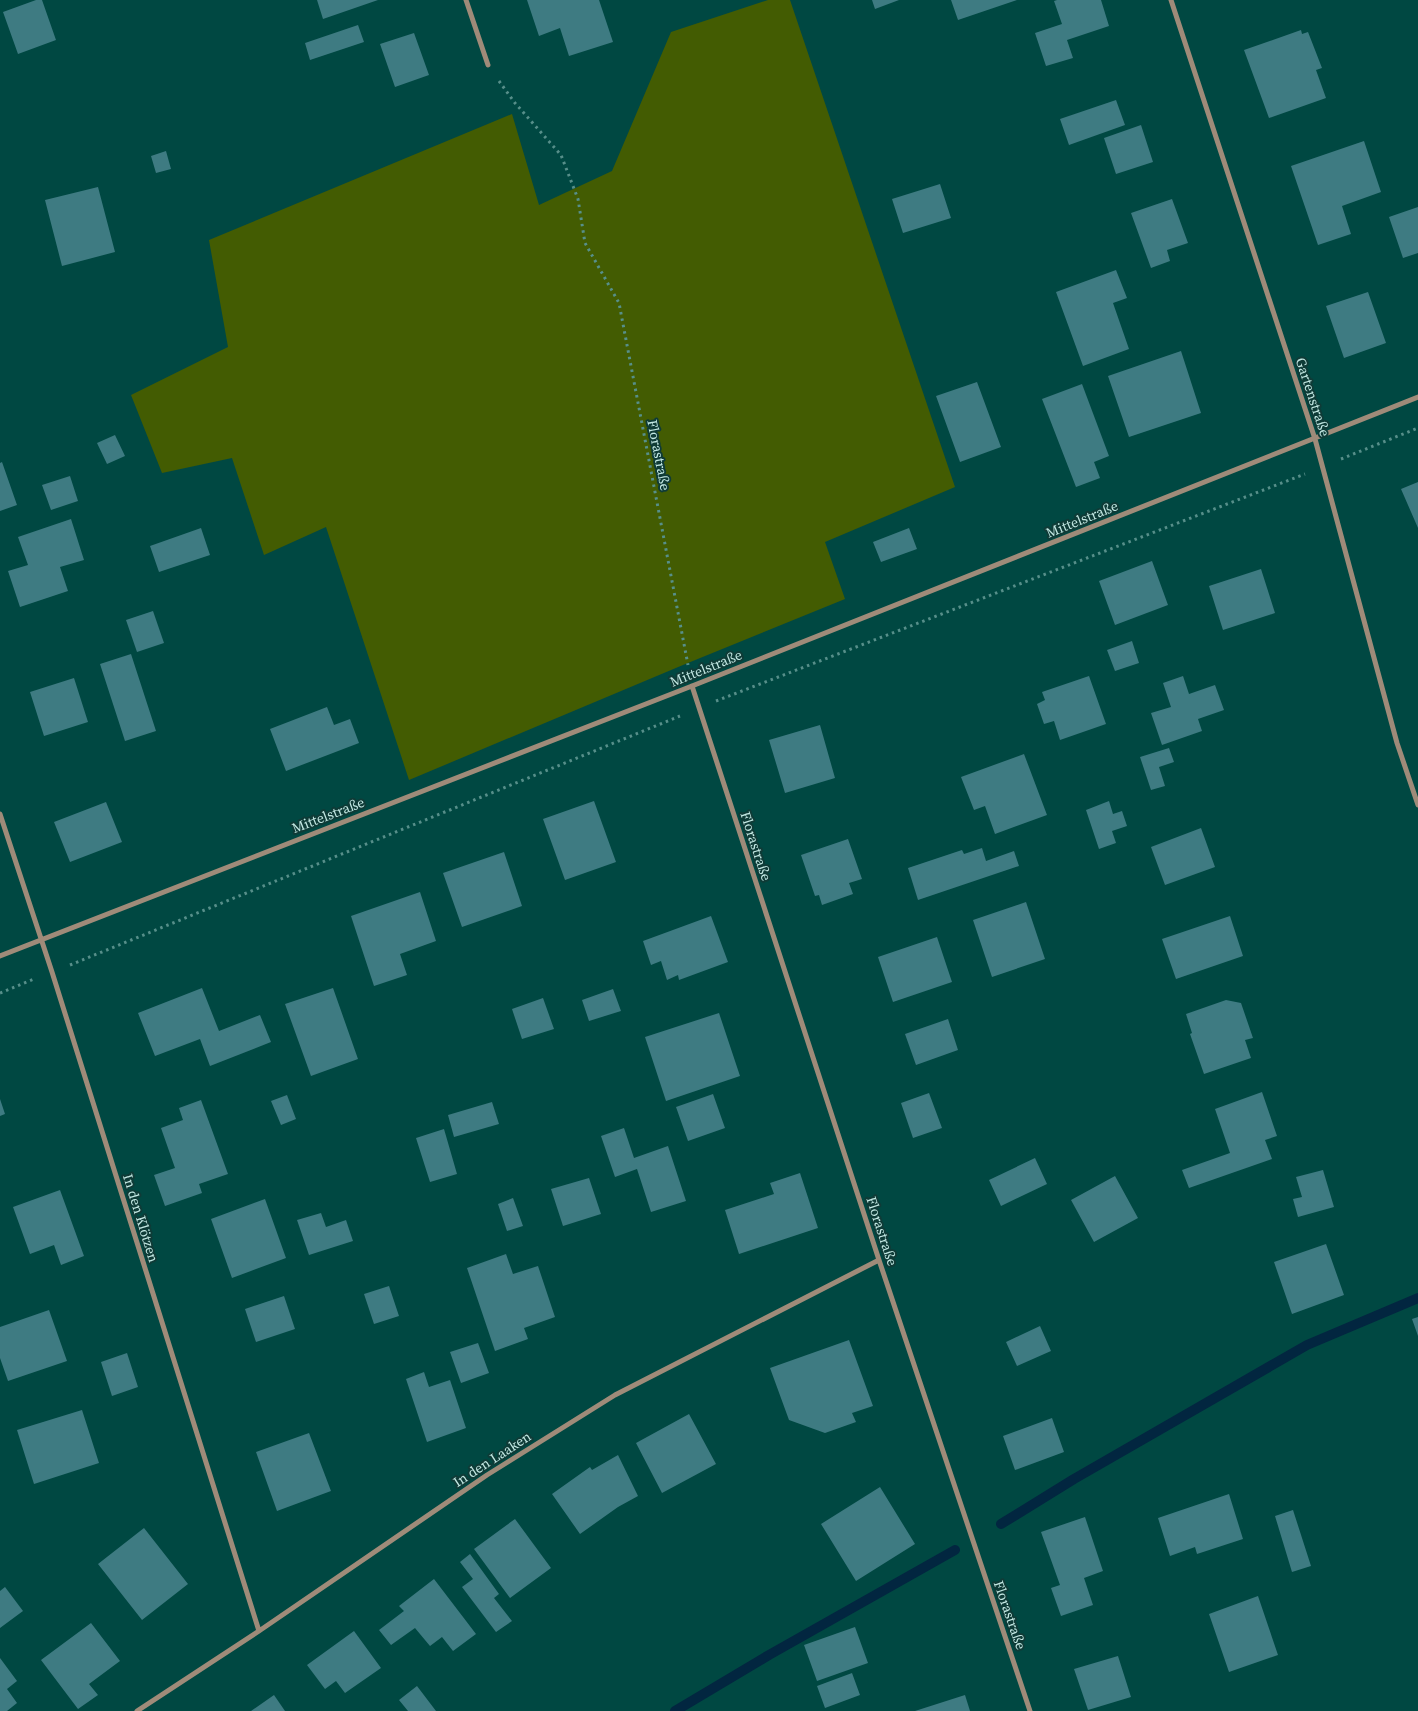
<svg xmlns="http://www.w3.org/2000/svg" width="1418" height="1711" viewBox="0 0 1418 1711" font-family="'Source Serif 4',serif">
<rect width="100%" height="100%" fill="#004842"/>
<path fill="#435c02" d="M768 0H790L955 487 825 542 845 599 683 665 409 780 326 527 264 555 232 458 162 473 131 395 228 347 209 240 512 114 539 205 612 171 671 32Z"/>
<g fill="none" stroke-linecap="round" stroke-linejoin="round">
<path stroke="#022640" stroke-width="10" d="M1001 1524 1074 1479 1307 1345 1418 1298
M675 1711 769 1655 955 1550"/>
</g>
<path fill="#3e7b82" d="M36 0H42L56 40 18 54 3 12Z
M317 0H378L323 19Z
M527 0H599L613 42 569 56 560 28 539 36Z
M872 0H899L875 9Z
M951 0H1017L958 20Z
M1057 0H1101L1109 26 1067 40 1073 58 1046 66 1035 33 1062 24 1054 1Z
M358 25 364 42 310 60 305 43Z
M1301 30 1302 34 1308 32 1322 68 1316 70 1326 98 1269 118 1244 50Z
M414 33 429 75 395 87 380 44Z
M1116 100 1125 125 1069 145 1060 119Z
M1141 125 1153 162 1116 174 1104 138Z
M1364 141 1381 192 1342 206 1351 234 1318 245 1291 166Z
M166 151 171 169 156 173 151 156Z
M940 184 951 218 903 233 892 199Z
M98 187 115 252 62 266 45 200Z
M1172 199 1188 243 1167 250 1170 261 1151 268 1131 213Z
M1418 207V253L1403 258 1389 217Z
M1116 270 1127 298 1113 303 1129 349 1083 366 1056 292Z
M1368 292 1386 343 1344 358 1326 306Z
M1181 351 1201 413 1129 437 1108 376Z
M977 382 1001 447 960 462 936 396Z
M1082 384 1109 456 1094 462 1100 478 1076 487 1042 399Z
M115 435 125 456 107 464 97 443Z
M2 462 17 505 0 511V463Z
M70 476 78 501 51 510 42 485Z
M1418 482V528L1401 489Z
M71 519 84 560 60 567 68 591 20 607 8 571 28 565 18 537Z
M201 528 210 555 159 572 150 546Z
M909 528 917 549 881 562 873 542Z
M1152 561 1168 605 1115 625 1099 581Z
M1261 569 1275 613 1223 630 1209 586Z
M153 611 164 643 137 652 126 620Z
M1132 641 1139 663 1115 671 1107 650Z
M131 654 156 731 125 741 100 664Z
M1089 676 1106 724 1060 740 1054 721 1044 724 1037 704 1045 700 1042 692Z
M1183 676 1189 694 1215 685 1224 710 1198 719 1202 731 1162 745 1151 713 1171 707 1163 683Z
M74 678 88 722 44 736 30 692Z
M327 707 334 725 350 719 359 743 286 771 270 729Z
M820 725 835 778 785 793 769 740Z
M1169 748 1174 762 1159 767 1165 786 1151 790 1140 757Z
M1024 754 1047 815 995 834 985 806 974 810 961 777Z
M594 801 616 862 565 880 543 819Z
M1109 801 1113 814 1122 811 1127 826 1112 831 1116 843 1099 849 1086 810Z
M106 802 122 842 70 862 54 822Z
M1201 828 1215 867 1165 885 1151 847Z
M848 839 862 879 849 883 853 894 822 905 819 895 815 896 801 855Z
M982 848 986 861 1014 851 1019 866 918 900 908 868 962 850 964 854Z
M504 852 522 906 462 927 443 873Z
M420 892 436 941 400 954 407 975 374 986 351 916Z
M1026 902 1045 959 992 977 973 920Z
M711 916 728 962 679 980 678 975 667 980 661 961 651 965 643 941Z
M1230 916 1243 956 1176 979 1162 939Z
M937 937 952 982 893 1002 878 957Z
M202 988 219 1031 260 1015 271 1042 210 1066 200 1039 155 1056 138 1013Z
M333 988 358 1059 311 1076 285 1004Z
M613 989 621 1011 589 1021 582 1000Z
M543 998 554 1029 522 1039 512 1009Z
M1226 1000 1241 1003 1253 1038 1245 1040 1251 1058 1204 1074 1190 1034 1192 1033 1186 1014Z
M719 1013 740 1076 666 1101 645 1037Z
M948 1019 958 1050 916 1065 905 1034Z
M1262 1092 1277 1136 1265 1140 1272 1159 1189 1188 1182 1170 1230 1153 1215 1109Z
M929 1093 942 1128 913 1138 901 1103Z
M713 1094 725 1128 688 1141 676 1107Z
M287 1095 296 1119 281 1125 271 1101Z
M0 1099 5 1114 0 1116Z
M201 1100 228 1174 199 1184 202 1193 165 1206 154 1175 175 1168 161 1128 183 1120 179 1108Z
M492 1102 499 1124 454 1137 448 1115Z
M624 1128 634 1158 668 1146 686 1201 651 1212 637 1169 615 1177 601 1136Z
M444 1129 457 1174 430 1182 416 1138Z
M1035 1158 1047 1184 1001 1206 989 1180Z
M1323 1170 1334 1207 1298 1217 1293 1199 1302 1197 1296 1177Z
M800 1173 818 1228 739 1254 725 1210 774 1194 770 1183Z
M1115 1176 1138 1218 1094 1242 1071 1200Z
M589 1178 601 1214 563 1226 551 1189Z
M60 1190 84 1256 61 1265 54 1245 30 1254 13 1207Z
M513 1198 523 1226 507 1231 498 1204Z
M265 1199 286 1258 232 1278 211 1219Z
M321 1213 326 1227 346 1220 353 1241 309 1255 297 1220Z
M1326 1244 1344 1295 1292 1314 1274 1262Z
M506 1254 513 1274 538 1266 555 1317 524 1328 528 1339 495 1351 467 1268Z
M389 1286 399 1316 374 1324 364 1294Z
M284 1296 295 1329 256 1342 245 1309Z
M49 1310 67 1361 8 1381 0 1358V1327Z
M1418 1317V1336L1412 1319Z
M1040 1326 1051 1351 1017 1366 1006 1342Z
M849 1340 873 1406 852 1413 856 1422 825 1433 789 1420 770 1368Z
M478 1343 489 1373 461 1383 450 1352Z
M127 1353 138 1387 112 1396 101 1362Z
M424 1372 429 1387 450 1380 466 1428 427 1442 406 1379Z
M82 1410 99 1463 34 1484 17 1430Z
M689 1414 716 1464 662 1493 636 1443Z
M1052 1418 1064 1452 1015 1470 1003 1436Z
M309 1433 331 1491 277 1511 256 1452Z
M618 1455 638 1496 618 1507 580 1534 552 1494 590 1467 592 1470Z
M880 1487 915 1544 856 1581 821 1524Z
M1229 1494 1243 1539 1197 1554 1195 1547 1170 1556 1158 1518Z
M1293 1510 1311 1566 1292 1572 1275 1516Z
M1085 1517 1103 1571 1084 1578 1093 1605 1061 1616 1051 1588 1060 1585 1041 1532Z
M515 1519 551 1568 510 1598 474 1549Z
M144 1528 188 1584 142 1620 98 1564Z
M470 1554 499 1594 494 1598 512 1621 496 1632 462 1587 473 1579 460 1562Z
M434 1579 476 1634 453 1651 442 1637 430 1646 415 1628 391 1645 379 1630 404 1611 399 1606Z
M5 1587 23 1611 0 1628V1591Z
M1258 1596 1278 1655 1229 1672 1209 1614Z
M91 1623 120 1661 89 1684 98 1695 78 1709 41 1660Z
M855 1627 868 1663 817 1681 804 1645Z
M354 1631 381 1668 345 1693 336 1681 325 1689 307 1665Z
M1118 1656 1131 1697 1088 1710 1074 1669Z
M0 1658 17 1681 7 1689 17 1703 7 1711H0Z
M852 1673 860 1695 825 1708 817 1686Z
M417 1686 436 1711H408L399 1700Z
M274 1695 285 1711H251Z
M965 1695 970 1711H915Z"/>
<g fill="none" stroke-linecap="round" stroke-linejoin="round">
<path stroke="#578f8a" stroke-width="3" stroke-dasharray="2.5 4" stroke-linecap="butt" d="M499 81 515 103 561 155 578 199 585 243 619 303 688 665
M1341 459 1418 428
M716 701 1305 474
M70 965 680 716
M0 993 34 979"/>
<path stroke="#9f8b79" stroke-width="5" d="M466 0 488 65
M1171 0 1315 439 1397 743 1418 805
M692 686 879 1260 1030 1711
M0 814 52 972 259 1631
M0 956 692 686 1418 397
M137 1711 259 1631 487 1475 615 1395 879 1260"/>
</g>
<g text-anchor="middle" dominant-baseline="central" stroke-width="4" stroke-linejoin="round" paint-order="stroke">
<g font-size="14" fill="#c3e8e3" stroke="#0f3b37">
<text transform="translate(1313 397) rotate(72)">Gartenstraße</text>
<text transform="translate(659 455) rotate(79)">Florastraße</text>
<text transform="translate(1082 519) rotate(-22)">Mittelstraße</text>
<text transform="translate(706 668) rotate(-22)">Mittelstraße</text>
<text transform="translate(328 815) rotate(-21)">Mittelstraße</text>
<text transform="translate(756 846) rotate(72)">Florastraße</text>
<text transform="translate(141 1218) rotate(73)">In den Klötzen</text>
<text transform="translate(882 1231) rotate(72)">Florastraße</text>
<text transform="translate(492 1459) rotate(-33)">In den Laaken</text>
<text transform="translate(1010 1615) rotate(71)">Florastraße</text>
</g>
</g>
</svg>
